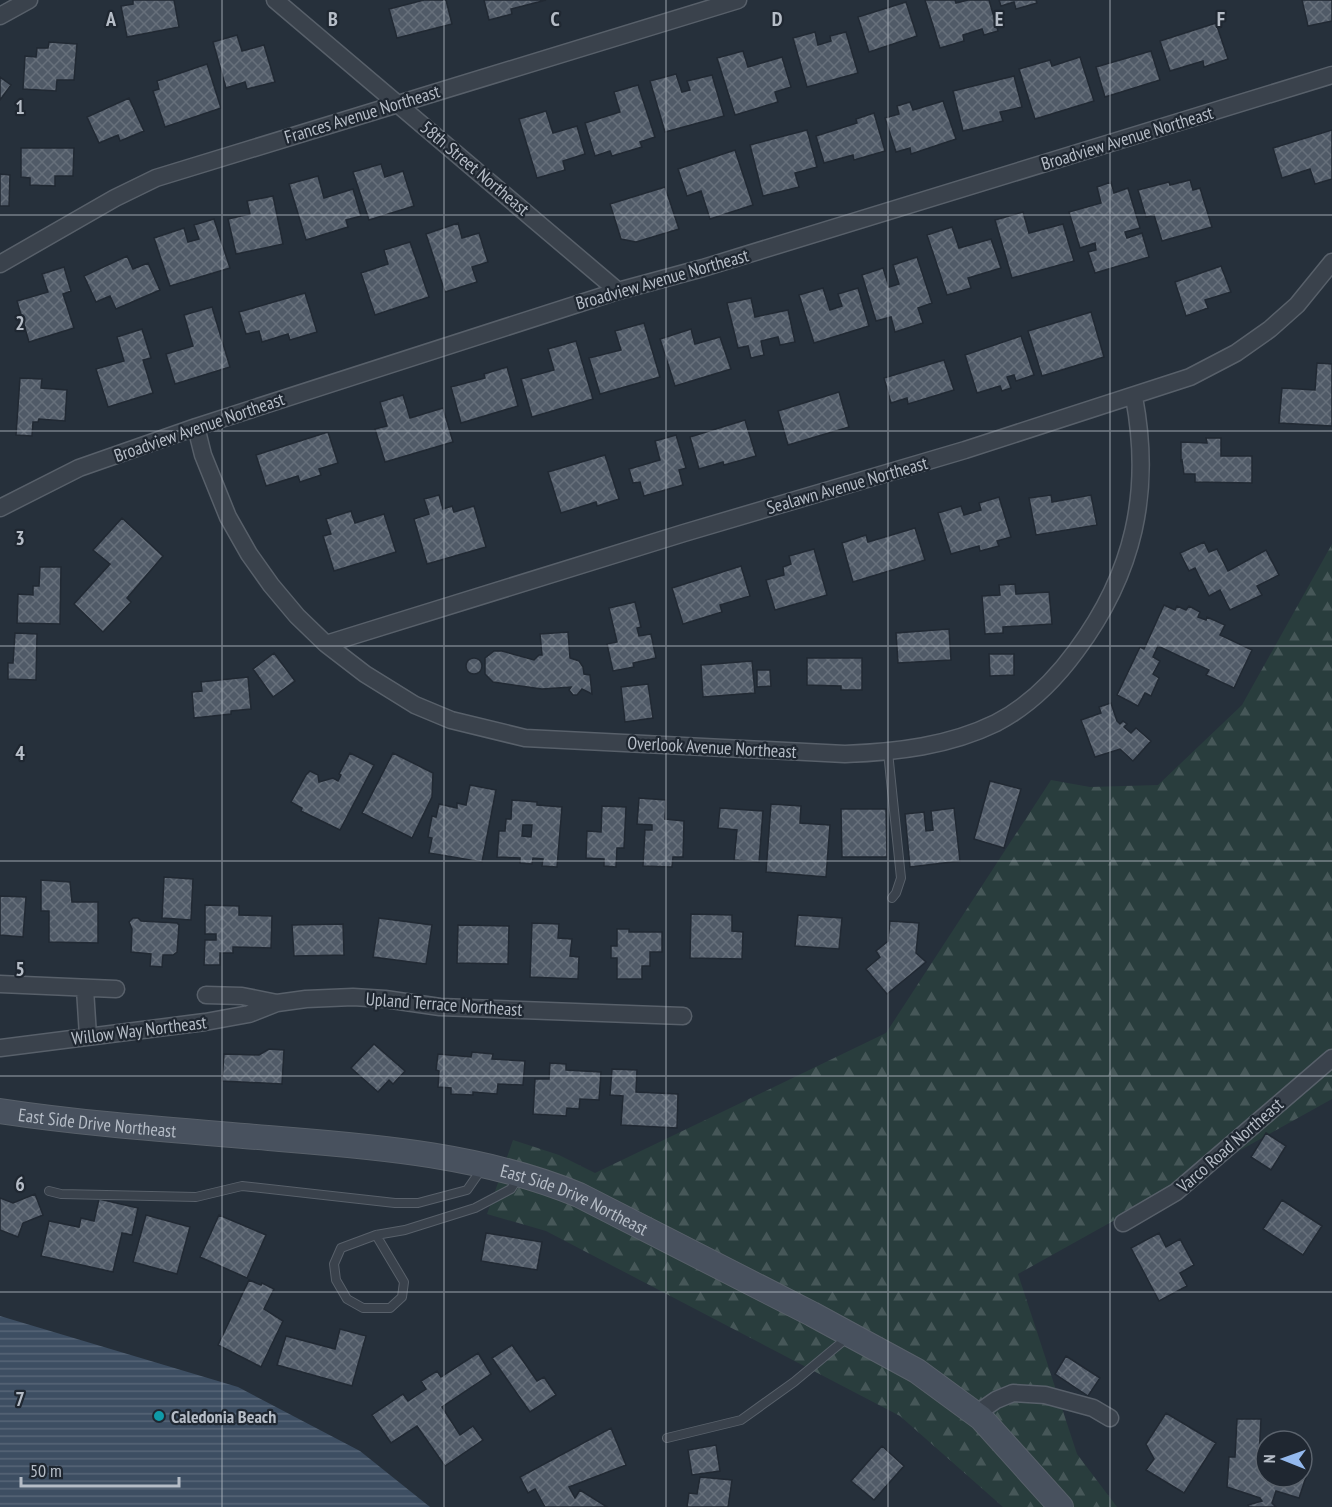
<svg xmlns="http://www.w3.org/2000/svg" width="1332" height="1507" viewBox="0 0 1332 1507" font-family="'PT Sans Narrow',sans-serif">
<defs>
<pattern id="forest-firs" width="22" height="20" patternUnits="userSpaceOnUse" patternTransform="scale(1.5)"><rect width="22" height="20" fill="#293d3d"/><path d="M5 1l3.5 6h-7zM16 11l3.5 6h-7z" fill="#465758"/></pattern>
<pattern id="water-rules" width="6" height="5" patternUnits="userSpaceOnUse" patternTransform="scale(1.5)"><rect width="6" height="5" fill="#3d4e62"/><path d="M0 2.5h6" fill="none" stroke="#576677"/></pattern>
<pattern id="building-cross-hatch" width="8" height="8" patternUnits="userSpaceOnUse" patternTransform="scale(1.5)"><rect width="8" height="8" fill="#505a67"/><path d="M0 0l8 8M0 8l8-8" fill="none" stroke="#67707b"/></pattern>
</defs>
<rect width="100%" height="100%" fill="#26303b"/>
<path fill="url(#forest-firs)" d="M1332 544V1099L1018 1274 1077 1454 1117 1507H1003L900 1416 546 1231 487 1214 513 1140 559 1155 595 1173 886 1033 1051 780 1090 787 1158 785 1242 705Z"/>
<path fill="url(#water-rules)" d="M0 1316 238 1387 360 1451 430 1507H0Z"/>
<path fill="url(#building-cross-hatch)" stroke="#212933" stroke-width="1.5" fill-rule="evenodd" d="M133 0H174L179 27 127 37 121 6 133 4Z
M424 0H446L452 24 397 38 389 9Z
M484 0H546L511 9 512 14 489 20Z
M925 0H955L956 3 968 0H989L998 31 984 35 982 29 963 35 964 41 940 48Z
M999 0H1036L1037 3 1016 9 1014 2 1001 6Z
M1302 0H1332V21L1308 26Z
M906 2 917 36 869 52 858 17Z
M1216 23 1228 59 1204 67 1203 61 1170 71 1160 41Z
M815 32 818 45 831 41 830 36 846 32 858 73 807 87 793 38Z
M237 35 242 51 264 45 275 82 247 89 245 82 226 88 213 42Z
M49 42 77 44 74 80H57L56 91 23 89 25 56 36 57 37 48H48Z
M743 51 748 67 782 57 791 87 775 92 778 102 735 115 717 58Z
M1151 51 1160 80 1105 97 1096 67Z
M1080 57 1094 101 1035 119 1019 69 1050 60 1052 66Z
M207 64 221 108 165 127 153 91 159 89 157 81Z
M676 74 682 92 690 90 687 81 712 75 724 116 665 132 650 81Z
M1014 76 1022 107 1000 112 1003 121 963 131 953 91Z
M0 77 11 85 0 100Z
M638 85 655 137 640 142 642 147 612 156 610 151 595 156 585 123 620 112 614 92Z
M129 98 144 131 120 141 118 135 99 143 87 117Z
M943 101 956 139 911 154 910 148 896 152 885 118 899 114 897 106 910 102 913 110Z
M546 111 553 133 577 126 585 154 563 161 565 170 537 178 519 119Z
M874 113 885 151 854 160 853 155 824 163 816 136 857 123 856 119Z
M807 130 817 167 795 173 799 187 763 196 750 145Z
M1332 130V179L1315 184 1310 169 1282 178 1273 148Z
M21 148H74L73 176H55V186L30 185V178L21 177Z
M735 150 753 205 710 219 701 191 687 196 678 169Z
M381 164 385 177 403 171 414 206 369 220 353 172Z
M0 174 10 175 9 206H0Z
M318 176 324 198 353 189 361 216 346 220 348 227 306 240 289 184Z
M1190 180 1193 190 1200 188 1212 227 1162 241 1154 215 1146 217 1138 190 1169 182 1170 185Z
M1111 182 1114 193 1128 188 1140 228 1125 232 1127 238 1142 233 1149 257 1095 273 1088 252 1096 250 1095 243 1080 248 1069 212 1101 203 1097 187Z
M665 187 679 229 636 242 621 239 610 204Z
M273 196 283 244 236 254 228 219 250 214 247 201Z
M1023 212 1029 233 1063 224 1074 261 1012 278 995 220Z
M214 219 230 268 170 286 154 238 184 228 188 242 199 239 194 225Z
M458 223 462 238 479 233 488 262 472 267 477 282 445 292 426 234Z
M952 227 959 248 991 239 1001 268 968 278 971 288 947 295 927 235Z
M410 242 429 297 375 315 361 273 388 264 384 250Z
M127 256 133 269 148 263 160 290 116 309 110 296 96 302 84 276Z
M917 257 932 303 918 308 923 323 895 332 891 317 876 321 862 275 883 268 889 287 899 284 893 265Z
M1221 266 1231 292 1205 300 1208 308 1186 316 1175 282Z
M64 267 71 291 63 294 74 328 29 342 17 301 48 292 42 274Z
M823 288 830 310 842 306 838 294 858 288 869 326 814 343 799 295Z
M305 293 317 332 290 340 288 334 262 342 259 331 246 334 239 312Z
M751 298 755 317 788 310 795 342 780 345 778 337 761 341 764 355 751 358 748 346 738 348 727 303Z
M212 307 230 367 175 384 166 354 193 346 184 315Z
M1091 312 1104 357 1042 376 1028 331Z
M644 323 660 377 600 394 589 358 621 350 615 331Z
M142 329 151 358 143 360 153 393 108 407 96 369 124 361 117 337Z
M691 329 695 344 720 337 731 369 675 386 660 339Z
M1021 336 1034 375 1016 381 1014 375 1007 377 1011 388 1002 391 1000 386 977 393 965 355Z
M576 341 593 399 532 417 521 379 554 370 548 349Z
M944 360 954 390 908 404 907 398 891 403 884 378Z
M1317 363 1332 364V426L1279 423 1282 388 1315 390Z
M507 367 518 406 461 423 451 387 485 378 484 374Z
M20 378 42 379 41 388 67 390 65 421 39 419 38 422H33L32 436 16 435Z
M839 392 849 427 788 445 778 411Z
M403 395 410 418 443 408 453 442 385 462 375 429 387 426 380 402Z
M745 420 756 456 724 465 723 462 699 469 690 437Z
M328 432 338 463 319 469 321 475 300 482 298 476 266 486 256 455Z
M676 435 686 468 679 470 683 485 644 496 640 482 633 483 629 469 660 460 655 441Z
M1206 438H1221V456H1252V483L1195 482V474H1184L1182 460 1181 461V442L1207 443Z
M605 455 619 499 597 506 596 502 561 513 548 472Z
M439 495 443 509 452 506 454 512 474 506 486 547 427 564 414 519 429 514 424 499Z
M1051 495 1052 502 1091 495 1097 525 1036 535 1029 498Z
M999 497 1011 537 997 541 999 546 980 551 979 546 951 554 938 513 961 506 964 515 981 510 979 503Z
M351 511 355 523 384 514 396 552 334 571 323 536 331 534 326 519Z
M122 518 163 556 127 598 131 602 103 632 74 604 110 564 93 550Z
M915 528 925 560 853 582 842 543 866 535 868 542Z
M1204 542 1209 552 1217 549 1228 571 1266 550 1279 575 1257 586 1262 595 1230 610 1220 590 1209 596 1195 568 1189 571 1180 553Z
M814 549 827 595 775 610 766 580 784 575 783 567 791 564 789 556Z
M741 566 750 596 720 605 722 612 683 624 672 588Z
M40 567H61L60 624 17 623 18 594 33 595V586H39Z
M1015 584 1016 594 1049 592 1052 624 1003 627V633L985 634 982 596 1000 595 999 585Z
M635 602 641 627 637 628 639 636 651 634 656 658 633 663 634 667 613 671 607 644 617 642 609 608Z
M1164 605 1175 610 1177 606 1186 610 1189 606 1200 612 1198 617 1206 620 1207 617 1225 625 1220 635 1252 650 1234 688 1206 675 1209 670 1158 646 1153 657 1160 661 1153 674 1159 678 1151 696 1145 693 1138 706 1117 695 1140 647 1144 649Z
M949 629 951 660 898 663 896 633Z
M568 632 570 658 579 661 583 667 584 674 590 675 592 694 582 689 577 695H573L569 690 571 687 542 689 493 682 485 674V658L494 651H502L534 660 539 655H542L540 634Z
M15 633 37 634 36 680 8 679V663H13Z
M274 653 295 681 273 697 253 669Z
M989 654H1014V675L990 676Z
M807 658H862V690H841V686L807 685Z
M466 666a8 8 0 1 1 16 0a8 8 0 1 1-16 0Z
M752 661 755 693 703 697 701 665Z
M757 670H770L771 686 757 687Z
M248 677 251 709 231 711V714L194 718 192 692 202 691 201 682Z
M648 684 653 718 625 722 621 687Z
M1111 703 1117 721 1120 724 1123 721 1127 724 1124 727 1131 733 1136 728 1151 741 1133 761 1120 749 1095 757 1081 720 1101 713 1099 707Z
M350 753 374 765 340 830 301 811 302 808 291 802 306 775 310 771 318 775 319 782 333 778 338 781 341 775 339 774Z
M393 753 433 773 432 797 412 838 362 813Z
M990 781 1021 789 1004 848 974 839Z
M470 785 496 790 482 862 429 853 432 838 428 837 432 816 436 817 439 804 457 808V803L466 805Z
M639 798 666 800 665 819 684 821 683 857H673L672 867 643 866 645 830H652V825L637 824Z
M512 800 537 802V805L562 807 557 867 542 866 543 859 533 858 532 864 520 863V858L497 857 499 831H505L506 819H511ZM523 825H532L531 837 522 836Z
M771 804 801 806 800 823 830 825 826 877 766 872Z
M602 806 626 807 624 848H617L616 867 604 866V859L586 858 587 831 601 832Z
M720 808 763 811 759 862 734 860 737 830 718 828Z
M954 808 960 861 910 867 905 814 924 812 926 831 933 830 931 811Z
M841 809H886L887 857H842Z
M164 877 193 879 191 920 162 918Z
M41 880 70 882 72 902H98V943L49 942V911H41Z
M0 896 26 897 23 937 0 935Z
M205 905 239 906V915L272 916 271 948 233 947V953H220V965H204L205 940H216V934H205Z
M691 914 732 915V931L743 932 742 959 690 958Z
M798 915 842 918 839 949 795 946Z
M133 918H138L141 921 177 923 179 925 177 952 173 955H163L162 967 150 966 151 954 131 952 132 929 129 922Z
M379 918 432 925 426 964 373 957Z
M890 921 919 923 916 953 926 962 887 994 866 969 880 957 876 951 888 941Z
M532 923 559 924 558 938 572 939 570 956 579 957 578 979 530 977Z
M343 924 344 955 294 956 292 925Z
M458 925 509 926 508 964 457 963Z
M617 929H629V932H662V952H650V966H642V979H617V958H611V946H617Z
M374 1044 405 1071 393 1084 389 1080 378 1092 351 1068Z
M269 1049 284 1050 282 1084 222 1081 224 1054 259 1055Z
M472 1052 493 1054 492 1059 525 1061 523 1085 498 1084 497 1094 473 1092V1095L451 1094V1088L438 1087 439 1071 436 1070 438 1054 471 1057Z
M550 1063 566 1064V1070L601 1072 599 1100 580 1099 579 1109 567 1108 566 1116 533 1114 535 1079H549Z
M612 1069 637 1070 636 1092 678 1094 677 1128 621 1125 623 1096 610 1095Z
M1266 1133 1286 1146 1271 1170 1251 1157Z
M35 1194 43 1215 23 1223 18 1237 0 1230V1198L13 1203Z
M99 1199 138 1208 132 1235 122 1233 113 1272 41 1256 49 1221 79 1227 81 1218 94 1221Z
M1282 1200 1322 1226 1303 1255 1263 1229Z
M146 1215 190 1227 177 1274 133 1262Z
M219 1215 266 1235 247 1278 200 1257Z
M486 1233 542 1242 537 1270 481 1261Z
M1159 1233 1166 1247 1180 1239 1194 1265 1180 1273 1187 1286 1159 1301 1131 1248Z
M249 1280 261 1285 262 1283 274 1289 264 1309 283 1321 261 1367 218 1345Z
M340 1329 366 1336 352 1386 277 1365 286 1336 335 1349Z
M512 1345 537 1381 544 1377 556 1395 530 1412 492 1358Z
M478 1353 491 1374 442 1407 460 1435 473 1426 483 1440 445 1466 417 1426 391 1443 372 1415 403 1394 408 1401 426 1389 421 1381 437 1371 441 1377Z
M1066 1356 1100 1378 1088 1396 1055 1374Z
M1166 1413 1216 1443 1184 1493 1146 1470 1154 1459 1146 1444Z
M1237 1419H1261L1259 1458 1266 1460V1477H1302V1472L1307 1474 1299 1498 1276 1491 1272 1503 1276 1507H1249L1248 1505 1262 1501 1260 1498 1227 1487 1229 1457H1235Z
M611 1428 626 1465 569 1487 575 1498 580 1490 607 1507H545L535 1489 528 1493 520 1477Z
M716 1445 720 1471 692 1475 688 1450Z
M882 1446 904 1466 874 1500 851 1481Z
M700 1477 732 1480 728 1507H687L689 1493 697 1494Z"/>
<g fill="none" stroke-linecap="round" stroke-linejoin="round">
<defs>
<path id="lane" d="M888 752 901 878 896 893 892 898
M49 1191 61 1194 196 1197 242 1186 395 1203H418L467 1190 483 1167
M376 1235 404 1282 402 1297 390 1308H363L347 1299 336 1280 334 1264 341 1248 376 1235 405 1230 475 1208 511 1189 518 1178
M667 1438 741 1420 794 1382 848 1337"/>
<path id="street" d="M275 0 618 291
M0 16 29 0
M0 264 115 198 156 178 738 0
M196 427 203 455 228 517 249 554 271 585 297 616 326 644 365 674 415 705 451 720 525 738 845 754C897 752 949 746 996 723 1029 706 1054 681 1076 651 1134 573 1152 492 1134 397
M0 508 79 468 196 427 618 291 703 268 1332 75
M326 644 684 533 965 450 1190 377 1236 353 1270 329 1297 305 1332 262
M0 984 116 989
M85 989 88 1036
M206 995 242 996 277 1003 306 999 353 997 385 999 440 1007 683 1016
M0 1048 205 1022 249 1014 277 1003
M1123 1223 1176 1192 1332 1058
M976 1414 996 1400 1013 1393 1045 1395 1093 1408 1110 1418"/>
<g id="secondary">
<path id="s1" d="M0 1111C93 1125 187 1131 280 1139 381 1147 485 1156 579 1195L812 1314 917 1371 981 1418 1061 1507"/>
</g>
</defs>
<use href="#lane" stroke="#58606a" stroke-width="10"/>
<use href="#street" stroke="#58606a" stroke-width="19"/>
<use href="#secondary" stroke="#58606a" stroke-width="26"/>
<use href="#lane" stroke="#3a424c" stroke-width="8"/>
<use href="#street" stroke="#3a424c" stroke-width="16"/>
<use href="#secondary" stroke="#48515e" stroke-width="24"/>
</g>
<path fill="none" stroke="#b6bdc7" stroke-width="1.5" stroke-opacity="0.55" d="M222 0V1507M444 0V1507M666 0V1507M888 0V1507M1110 0V1507M0 215H1332M0 431H1332M0 646H1332M0 861H1332M0 1076H1332M0 1292H1332"/>
<circle fill="#0f9aa8" stroke="#1f2731" stroke-width="2" cx="159" cy="1416" r="6"/>
<g text-anchor="middle" dominant-baseline="central" stroke-width="4.5" stroke-linejoin="round" paint-order="stroke">
<g font-size="18" fill="#b6bdc7" stroke="#1f2731">
<text transform="translate(362 114) rotate(-17)">Frances Avenue Northeast</text>
<text transform="translate(1127 138) rotate(-17)">Broadview Avenue Northeast</text>
<text transform="translate(475 168) rotate(40)">58th Street Northeast</text>
<text transform="translate(662 279) rotate(-16)">Broadview Avenue Northeast</text>
<text transform="translate(199 427) rotate(-19)">Broadview Avenue Northeast</text>
<text transform="translate(847 485) rotate(-16)">Sealawn Avenue Northeast</text>
<text transform="translate(712 747) rotate(3)">Overlook Avenue Northeast</text>
<text transform="translate(444 1004) rotate(4)">Upland Terrace Northeast</text>
<text transform="translate(139 1030) rotate(-7)">Willow Way Northeast</text>
<text stroke="none"><textPath href="#s1" startOffset="98">East Side Drive Northeast</textPath></text>
<text transform="translate(1230 1145) rotate(-41)">Varco Road Northeast</text>
<text stroke="none"><textPath href="#s1" startOffset="584">East Side Drive Northeast</textPath></text>
</g>
<g font-size="18" font-weight="bold" fill="#b6bdc7" stroke="#1f2731" text-anchor="start">
<text x="171" y="1416">Caledonia Beach</text>
</g>
</g>
<g font-size="20" text-anchor="middle" font-weight="bold" fill="#b6bdc7" stroke="#1f2731" stroke-width="4.5" stroke-linejoin="round" paint-order="stroke">
<text x="111" y="26">A</text>
<text x="333" y="26">B</text>
<text x="555" y="26">C</text>
<text x="777" y="26">D</text>
<text x="999" y="26">E</text>
<text x="1221" y="26">F</text>
<text x="20" y="114">1</text>
<text x="20" y="330">2</text>
<text x="20" y="545">3</text>
<text x="20" y="760">4</text>
<text x="20" y="976">5</text>
<text x="20" y="1191">6</text>
<text x="20" y="1406">7</text>
</g>
<g transform="translate(1284 1459) rotate(271)"><circle r="28" fill="#1f2731" stroke="#5b636d" stroke-width="1.5"/>
<path d="M0-4.5L10 22L0 15L-10 22Z" fill="#94b9ee"/>
<text y="-9" font-size="16" font-weight="bold" text-anchor="middle" fill="#b6bdc7">N</text>
</g>
<path d="M21 1477v9h158v-9" fill="none" stroke="#b6bdc7" stroke-width="3"/>
<text x="30" y="1477" font-size="18" fill="#b6bdc7" stroke="#1f2731" stroke-width="4.5" paint-order="stroke">50 m</text>
</svg>
